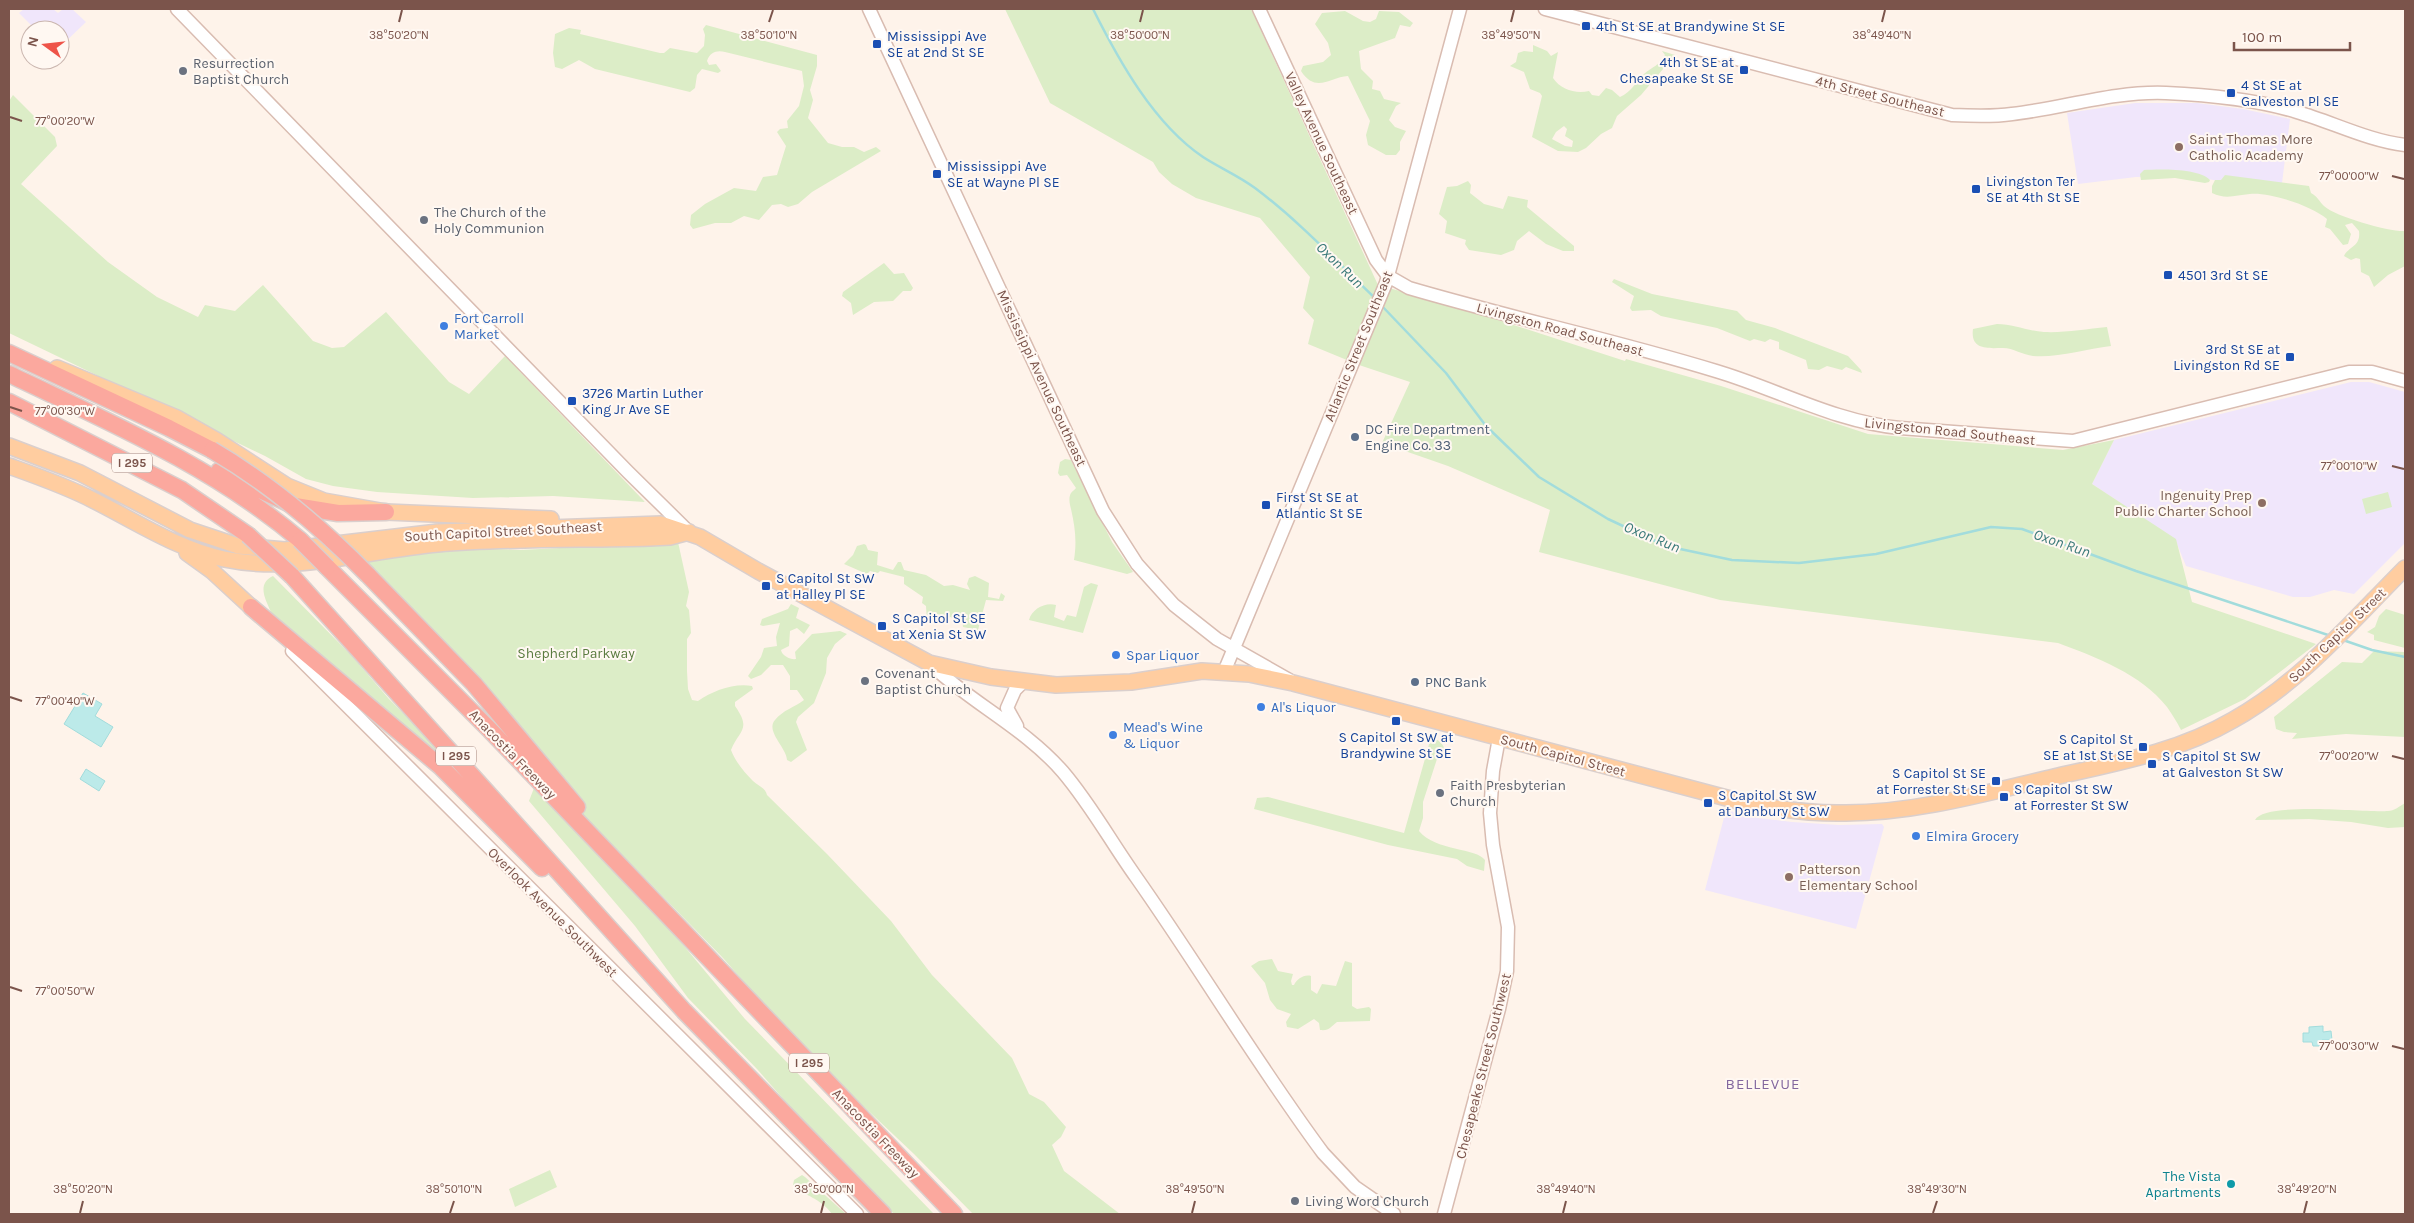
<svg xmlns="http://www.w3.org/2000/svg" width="2414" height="1223" font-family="Karla,sans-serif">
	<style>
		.education { fill: #f0e6fb }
		.green { fill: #dcedc7; fill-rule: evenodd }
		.water { fill: #bceae9; stroke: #a2dcdc }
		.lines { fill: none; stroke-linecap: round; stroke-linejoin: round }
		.stream { stroke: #a2dcdc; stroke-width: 2.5 }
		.secondary-casing { stroke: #d9bcb1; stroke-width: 15 }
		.primary-casing { stroke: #dacfcd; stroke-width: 18 }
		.highway-casing { stroke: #dacfcd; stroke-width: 19 }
		.secondary { stroke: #fff; stroke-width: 12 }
		.primary { stroke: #ffcda0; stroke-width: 15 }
		.highway { stroke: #fba89e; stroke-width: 16 }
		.highway-bridge-casing { stroke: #dacfcd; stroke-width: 19; stroke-linecap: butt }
		.highway-bridge { stroke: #fba89e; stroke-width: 16 }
		.ticks { fill: none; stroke: #7b544b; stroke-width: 2 }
		.transit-dot { fill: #1a4fb4; stroke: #fff8f2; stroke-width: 2 }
		.worship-dot { fill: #6b7280; stroke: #fff8f2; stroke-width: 2 }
		.education-dot { fill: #8d6e63; stroke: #fff8f2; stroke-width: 2 }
		.shop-dot { fill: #3f7fe0; stroke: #fff8f2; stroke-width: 2 }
		.service-dot { fill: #5c6f8a; stroke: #fff8f2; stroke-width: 2 }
		.culture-dot { fill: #0f9aa8; stroke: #fff8f2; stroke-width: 2 }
		.labels { text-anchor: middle; stroke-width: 4; stroke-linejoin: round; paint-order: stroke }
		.shield { fill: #fff8f2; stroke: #a3857d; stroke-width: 1 }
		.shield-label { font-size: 12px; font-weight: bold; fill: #7b544b }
		.transit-label { font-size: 14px; fill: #164399; stroke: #fff8f2; text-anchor: start }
		.worship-label { font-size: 14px; fill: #5b616d; stroke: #fff8f2; text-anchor: start }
		.street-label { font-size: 14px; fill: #7b544b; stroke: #fff8f2 }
		.education-label { font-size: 14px; fill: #785e54; stroke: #fff8f2; text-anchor: start }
		.shop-label { font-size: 14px; fill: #366cbe; stroke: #fff8f2; text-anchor: start }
		.service-label { font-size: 14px; fill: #4e5e75; stroke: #fff8f2; text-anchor: start }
		.park-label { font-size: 14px; fill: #5a7b3f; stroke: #fff8f2 }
		.culture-label { font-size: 14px; fill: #0d838f; stroke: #fff8f2; text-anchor: end }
		.water-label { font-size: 15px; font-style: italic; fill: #3a7979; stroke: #fff8f2 }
		.neighbourhood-label { font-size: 15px; letter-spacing: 1px; fill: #83679e; stroke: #fff8f2 }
		.ticks-label { font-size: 12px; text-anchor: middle; fill: #7b544b; stroke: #fff8f2; stroke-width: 4; stroke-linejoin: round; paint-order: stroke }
	</style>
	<rect width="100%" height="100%" fill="#fef3ea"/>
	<path class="education" d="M24,9H53L58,13L63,9H72L86,22L60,47V30H36L19,13Z
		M2135,103H2197L2243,109L2290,119L2281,191L2189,176L2136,177L2078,184L2067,113Z
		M2351,382H2369L2405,392V543L2354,594L2334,590L2310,597H2293L2186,566L2175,539L2092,484L2114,440Z
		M1726,810L1758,818L1792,822L1839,825L1882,824L1884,827L1856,929L1705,890Z"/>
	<path class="green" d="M1005,9H1251L1378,285L1458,307L1625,361L1626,359L1721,386L1868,434L2063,450L2114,440L2092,484L2176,539L2192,602L2316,644L2245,699L2181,730C2177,722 2172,714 2167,707C2141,674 2096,657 2058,643L1720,600L1539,552L1550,510L1448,466L1382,443L1410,382L1359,365L1308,344L1314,320L1303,308L1310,277L1260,218L1196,198L1172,184L1159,172L1153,162L1050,103Z
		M1345,11L1363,21L1370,22L1376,19L1379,11L1399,12L1413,23L1410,27L1400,25L1395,38L1359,51L1361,69L1373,81L1372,89L1380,91L1384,99L1401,103L1396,106L1389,120L1395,127L1406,131L1400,142V150L1396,155H1386L1368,145L1366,135L1370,121L1348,76C1330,77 1316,94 1301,71L1303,66L1323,62L1331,55L1328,43L1315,24L1322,13Z
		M706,25L817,55V66L810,90L813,100L808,118L828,143L842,147H854L864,152L876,147L881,151L812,192L798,204L788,207L781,204L772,205L759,220L744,216L731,223H715L693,229L690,225L691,215L705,204L734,188L756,191L763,177L777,175L786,146L777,132L780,129L788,128L787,121L799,106L804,86L802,71L725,52C717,50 710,52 707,61L709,65L716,64L721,71L718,73L702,69L697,75L695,88L690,92L595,69L579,60L562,69L555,67L553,53L555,34L569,28L581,30L580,34L660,53H664L670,48L697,53L704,46L705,35L703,29Z
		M1533,45L1547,51L1551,56L1558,52L1553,78C1561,90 1576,94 1589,91L1592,95L1599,96L1606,88L1612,90L1620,97C1631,92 1636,82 1644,74C1652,67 1660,65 1665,55L1662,51L1675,55L1641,95L1617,116L1612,128L1601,134L1586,148L1578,152L1558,151L1532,137L1542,96L1540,93L1530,89L1524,72L1510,66L1516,62L1518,53L1524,51L1533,52ZM1564,126L1567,129L1565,136L1573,141L1572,147L1565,146L1552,139L1556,132Z
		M13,95L55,137L57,146L21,184L108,262L157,297L198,317L205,305L235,311L263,285L313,341L332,348L344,347L386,312L449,382L469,394L505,356L645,502L553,496L473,498L377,492L333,486L306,479L265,456L9,333V101Z
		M2144,170C2160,169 2199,168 2210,180L2209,182L2205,183L2175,178L2141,180L2140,174Z
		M2225,175L2309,186L2311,193C2318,197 2319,201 2324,206C2336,217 2390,232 2405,231V266L2388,275L2374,287L2369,276L2361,272L2360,259L2356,258L2351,260L2344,256C2349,246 2361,247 2359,231L2352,223L2345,225L2351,234L2348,244L2343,245L2330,229L2325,227L2327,219C2312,206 2270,192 2250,194C2236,195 2226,200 2212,193V186L2215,180H2221Z
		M1468,181L1471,185L1470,193L1484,204L1503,209L1508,196L1528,200L1527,207L1574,246V251H1563L1546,244L1529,231L1517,241L1514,250L1501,255L1469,250L1465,244L1466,240L1445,233L1447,221L1439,214L1447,187L1457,186Z
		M884,263L894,274L904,273L913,288L911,291H903L893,301L874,302L853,315L851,303L842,296L843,292Z
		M1614,279L1652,294L1737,311L1746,320L1775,328L1848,356L1861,370L1862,373L1846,367L1842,370L1827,366L1819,370L1808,369L1806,360L1779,349V342L1770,339L1765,342L1754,339L1750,341L1717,328L1661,316L1651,310L1632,311L1630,308L1634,296L1612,282Z
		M1997,324C2013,324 2028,331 2044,332C2064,333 2086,329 2107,327L2111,346C2085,349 2058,358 2033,356C2023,355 2013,348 2003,348C1989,348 1970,351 1973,329Z
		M1065,459L1071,460L1112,542L1133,572L1127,574L1074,560C1077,541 1075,527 1071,509C1070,505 1068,498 1071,493C1072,491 1075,490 1076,488L1067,475L1060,476L1058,473L1060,462Z
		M2388,492L2392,507L2366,514L2362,499Z
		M678,542L689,592L686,606L689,610L691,633L687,639V671L688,689L692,700L698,701C713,691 733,683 752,686L753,689L735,702V706C752,730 739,730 731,750C735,761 744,772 753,781C758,786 765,787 767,795L827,854L891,921L932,975L1012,1058L1029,1094L1044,1102L1066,1127L1061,1137L1052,1145L1064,1171L1120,1214H973L914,1154L803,1049L723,958L551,782L536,760L354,562L399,557L444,547L520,550Z
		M864,544L866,545L868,550L878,552L877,565L893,570L898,562H901L904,570L926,575L944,586L953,585L970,590L967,584L969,578L975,576L989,583L988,597L999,599L1001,593L1005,596L1003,601L986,600L978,630L963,627L962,620L950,617L946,622L938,620L927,622L926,606L922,603L923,597L904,584V577L880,571L878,573L870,571L867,574L844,564L853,555L857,546Z
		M273,576L351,655L389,699L433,743L442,757L271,612C266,600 256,584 273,576Z
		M1091,583L1098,585L1083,633L1029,620C1032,609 1045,602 1056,605L1054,617L1064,621L1067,615L1076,617L1084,587Z
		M791,604L799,608L796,618L810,625L804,634L797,628L790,631L789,646L781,650C782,656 791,660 796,659L795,652L812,634L840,631L847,634L835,644L827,658L826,673L814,703L798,717L796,722L807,750L791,762L787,760C787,748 765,731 775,720C783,710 795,707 804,700L797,690H790V676L783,665H771L761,675L751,679L748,676L761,657L764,648L777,646L776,637L780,623L763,626L760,625L762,619L788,609Z
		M2386,609L2405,615V648L2374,640V635L2367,632L2375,627L2379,616Z
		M2374,651L2405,652V737L2346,734L2292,739L2297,733L2284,732L2276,729L2274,717L2342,662L2362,663Z
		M1435,739C1442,741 1446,749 1446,756L1437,759L1423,802V818L1419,831C1435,851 1477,848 1485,860L1484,871L1467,866L1457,859L1388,845L1254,809L1257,798L1268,797L1404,833L1430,741Z
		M534,788L674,934L745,1019L934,1214H894L825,1141L814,1134L757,1069L688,998L635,926L529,801Z
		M2405,803V827L2388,828L2351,822L2309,819L2255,820C2265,801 2365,813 2388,811C2394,811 2400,806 2405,803Z
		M1272,959L1278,971L1293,974L1291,981L1292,985H1294C1297,979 1304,974 1311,976V990L1317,994L1322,984L1336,986L1345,961L1352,963V1006L1357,1009L1369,1007L1371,1009L1370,1021L1337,1022C1330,1027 1330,1031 1320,1030L1319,1023L1314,1019L1298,1029L1287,1027L1286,1022L1291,1014L1277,1009L1270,1000L1265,983L1251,966L1259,961Z
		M550,1170L557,1187L515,1207L509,1189Z
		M802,1175L805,1177L846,1214H832C819,1197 806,1197 793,1185L794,1180Z"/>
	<path class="water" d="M83,693L102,704L95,716L113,727L101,747L64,724Z
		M86,769L105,781L99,791L80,779Z
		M2323,1026V1032L2331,1031L2332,1040H2322V1046H2313L2312,1042H2303V1033H2309V1027Z"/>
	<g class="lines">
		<path class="stream" d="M1093,9C1119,61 1154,124 1203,157C1220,168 1239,176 1255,188C1299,221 1337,262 1376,299
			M1381,305L1446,373L1486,426L1539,477L1608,519L1666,546L1732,560L1799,563L1876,554L1991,527L2022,529L2136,571L2331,636
			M2343,640L2372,650L2405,657"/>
		<defs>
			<path id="secondary" d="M177,9L628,472L689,532
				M869,9L1103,511L1137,564L1174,605L1217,639L1291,681
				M1259,9L1376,260L1388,276L1409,288C1511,318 1615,340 1716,371C1777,389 1835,422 1900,428L2073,441L2349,372H2372L2405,381
				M1545,9L1952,115C1972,116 1992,117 2012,114C2064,108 2113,91 2166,93C2210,95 2255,99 2297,112C2332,122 2369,141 2405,145
				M292,651L857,1214
				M929,663C971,703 1025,728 1063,772C1091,805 1111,842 1136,877C1200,968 1257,1064 1323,1153L1355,1187L1394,1214
				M1224,672L1386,283L1460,9
				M1017,726L1007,708L1015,690L1022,683
				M1444,1214L1499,1009L1507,971L1508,927L1493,845L1490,813L1493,771L1499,738"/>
			<path id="primary" d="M57,368L177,418L216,440L287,486L324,501L386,512L551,519
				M9,446L80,473L190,530L238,546L285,550L438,532L661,524L700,537L758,571L929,663L991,677L1056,685L1131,682L1202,671L1249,674L1293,683L1738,801C1774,809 1809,814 1846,813C1916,813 1986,793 2054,777C2116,763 2178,752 2233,720C2301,682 2351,622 2405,568
				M9,466C37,476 66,486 93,500C135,521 177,549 224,559C295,574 368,550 438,544C509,538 580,540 650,538L670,537L689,532
				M187,553L212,571L251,607"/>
			<path id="highway" d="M9,353L169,428L212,450
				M9,374C109,422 214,467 300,540
				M9,402L182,490L248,535
				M219,471L295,506L338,513L386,512
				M327,567L489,729L954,1214
				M368,575L474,684L577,807
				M292,576L684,1011L883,1214
				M251,607L441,767L542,868"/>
		</defs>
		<use href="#secondary" class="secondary-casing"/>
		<use href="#primary" class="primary-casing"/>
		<use href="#highway" class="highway-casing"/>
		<use href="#secondary" class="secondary"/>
		<use href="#primary" class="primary"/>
		<use href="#highway" class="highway"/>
		<defs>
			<path id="highway-bridge" d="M212,450C270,484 321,527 368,575
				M248,535L292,576
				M300,540L327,567"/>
		</defs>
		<use href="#highway-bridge" class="highway-bridge-casing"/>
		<use href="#highway-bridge" class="highway-bridge"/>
	</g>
	<path class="ticks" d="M399,22L402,10M769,22L773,10M1140,22L1143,10M1511,22L1514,10M1882,22L1885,10M10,117L22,121M2392,176L2404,179M10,407L22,411M2392,466L2404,469M10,697L22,701M2392,756L2404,759M10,987L22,991M2392,1046L2404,1049M80,1213L83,1201M450,1213L454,1201M821,1213L824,1201M1192,1213L1195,1201M1563,1213L1566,1201M1933,1213L1937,1201M2304,1213L2307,1201"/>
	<g class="transit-dot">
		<rect x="1581" y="21" width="10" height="10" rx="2.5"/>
		<rect x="872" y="39" width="10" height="10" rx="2.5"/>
		<rect x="1739" y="65" width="10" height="10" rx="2.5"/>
		<rect x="2226" y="88" width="10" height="10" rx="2.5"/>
		<rect x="932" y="169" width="10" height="10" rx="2.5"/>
		<rect x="1971" y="184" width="10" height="10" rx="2.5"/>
		<rect x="2163" y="270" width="10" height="10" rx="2.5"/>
		<rect x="2285" y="352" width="10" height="10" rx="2.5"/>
		<rect x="567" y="396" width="10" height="10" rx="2.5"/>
		<rect x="1261" y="500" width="10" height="10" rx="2.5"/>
		<rect x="761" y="581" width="10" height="10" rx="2.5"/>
		<rect x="877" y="621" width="10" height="10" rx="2.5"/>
		<rect x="1391" y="716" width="10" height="10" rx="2.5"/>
		<rect x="2138" y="742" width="10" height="10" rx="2.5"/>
		<rect x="2147" y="759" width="10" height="10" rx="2.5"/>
		<rect x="1991" y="776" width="10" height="10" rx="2.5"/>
		<rect x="1999" y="792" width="10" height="10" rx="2.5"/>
		<rect x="1703" y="798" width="10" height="10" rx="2.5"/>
	</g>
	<g class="worship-dot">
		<circle cx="183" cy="71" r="5"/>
		<circle cx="424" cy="220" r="5"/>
		<circle cx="865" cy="681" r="5"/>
		<circle cx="1440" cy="793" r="5"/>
		<circle cx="1295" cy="1201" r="5"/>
	</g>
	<g class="education-dot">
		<circle cx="2179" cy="147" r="5"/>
		<circle cx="2262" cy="503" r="5"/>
		<circle cx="1789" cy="877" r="5"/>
	</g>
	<g class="shop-dot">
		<circle cx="444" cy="326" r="5"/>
		<circle cx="1116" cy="655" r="5"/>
		<circle cx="1261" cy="707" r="5"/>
		<circle cx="1113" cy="735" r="5"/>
		<circle cx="1916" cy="836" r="5"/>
	</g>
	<g class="service-dot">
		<circle cx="1355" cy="437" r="5"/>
		<circle cx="1415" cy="682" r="5"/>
	</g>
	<circle class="culture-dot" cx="2231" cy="1184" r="5"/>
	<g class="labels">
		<g class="shield">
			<rect x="112" y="453.5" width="40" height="19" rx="4"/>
			<rect x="436" y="746.5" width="40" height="19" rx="4"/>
			<rect x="789" y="1053.5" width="40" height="19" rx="4"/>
		</g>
		<g class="shield-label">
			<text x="132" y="467">I 295</text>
			<text x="456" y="760">I 295</text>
			<text x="809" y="1067">I 295</text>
		</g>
		<g class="transit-label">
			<text x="1596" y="31">4th St SE at Brandywine St SE</text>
			<text x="887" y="41">Mississippi Ave<tspan x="887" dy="16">SE at 2nd St SE</tspan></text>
			<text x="1734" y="67" text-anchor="end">4th St SE at<tspan x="1734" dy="16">Chesapeake St SE</tspan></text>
			<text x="2241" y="90">4 St SE at<tspan x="2241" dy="16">Galveston Pl SE</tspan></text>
			<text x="947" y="171">Mississippi Ave<tspan x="947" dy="16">SE at Wayne Pl SE</tspan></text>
			<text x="1986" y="186">Livingston Ter<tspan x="1986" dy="16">SE at 4th St SE</tspan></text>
			<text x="2178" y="280">4501 3rd St SE</text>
			<text x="2280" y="354" text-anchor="end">3rd St SE at<tspan x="2280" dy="16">Livingston Rd SE</tspan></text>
			<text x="582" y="398">3726 Martin Luther<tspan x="582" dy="16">King Jr Ave SE</tspan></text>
			<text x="1276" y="502">First St SE at<tspan x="1276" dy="16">Atlantic St SE</tspan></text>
			<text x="776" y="583">S Capitol St SW<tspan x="776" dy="16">at Halley Pl SE</tspan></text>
			<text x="892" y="623">S Capitol St SE<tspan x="892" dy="16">at Xenia St SW</tspan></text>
			<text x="1396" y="742" text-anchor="middle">S Capitol St SW at<tspan x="1396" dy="16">Brandywine St SE</tspan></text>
			<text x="2133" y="744" text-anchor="end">S Capitol St<tspan x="2133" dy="16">SE at 1st St SE</tspan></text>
			<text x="2162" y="761">S Capitol St SW<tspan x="2162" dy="16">at Galveston St SW</tspan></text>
			<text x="1986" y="778" text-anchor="end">S Capitol St SE<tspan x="1986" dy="16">at Forrester St SE</tspan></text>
			<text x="2014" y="794">S Capitol St SW<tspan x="2014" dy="16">at Forrester St SW</tspan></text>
			<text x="1718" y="800">S Capitol St SW<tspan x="1718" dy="16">at Danbury St SW</tspan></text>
		</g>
		<g class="worship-label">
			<text x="193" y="68">Resurrection<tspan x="193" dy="16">Baptist Church</tspan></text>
			<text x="434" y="217">The Church of the<tspan x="434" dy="16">Holy Communion</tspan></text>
			<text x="875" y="678">Covenant<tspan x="875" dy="16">Baptist Church</tspan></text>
			<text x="1450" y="790">Faith Presbyterian<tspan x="1450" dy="16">Church</tspan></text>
			<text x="1305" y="1206">Living Word Church</text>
		</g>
		<g class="street-label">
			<text transform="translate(1880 96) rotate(14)" y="5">4th Street Southeast</text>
			<text transform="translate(1322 143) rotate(65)" y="5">Valley Avenue Southeast</text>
			<text transform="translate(1560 329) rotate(15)" y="5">Livingston Road Southeast</text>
			<text transform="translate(1358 346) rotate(-68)" y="5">Atlantic Street Southeast</text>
			<text transform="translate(1042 378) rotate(65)" y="5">Mississippi Avenue Southeast</text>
			<text transform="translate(1950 431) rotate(6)" y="5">Livingston Road Southeast</text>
			<text transform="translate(503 531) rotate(-3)" y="5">South Capitol Street Southeast</text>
			<text transform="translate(2337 635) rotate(-44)" y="5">South Capitol Street</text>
			<text transform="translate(513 754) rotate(46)" y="5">Anacostia Freeway</text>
			<text transform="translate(1563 755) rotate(15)" y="5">South Capitol Street</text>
			<text transform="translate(553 912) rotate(45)" y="5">Overlook Avenue Southwest</text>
			<text transform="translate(1483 1066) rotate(-76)" y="5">Chesapeake Street Southwest</text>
			<text transform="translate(876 1133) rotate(46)" y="5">Anacostia Freeway</text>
		</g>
		<g class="education-label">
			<text x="2189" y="144">Saint Thomas More<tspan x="2189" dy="16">Catholic Academy</tspan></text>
			<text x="2252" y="500" text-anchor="end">Ingenuity Prep<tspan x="2252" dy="16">Public Charter School</tspan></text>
			<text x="1799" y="874">Patterson<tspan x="1799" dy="16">Elementary School</tspan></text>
		</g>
		<g class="shop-label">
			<text x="454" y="323">Fort Carroll<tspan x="454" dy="16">Market</tspan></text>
			<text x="1126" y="660">Spar Liquor</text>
			<text x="1271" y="712">Al's Liquor</text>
			<text x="1123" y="732">Mead's Wine<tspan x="1123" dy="16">&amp; Liquor</tspan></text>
			<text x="1926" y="841">Elmira Grocery</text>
		</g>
		<g class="service-label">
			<text x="1365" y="434">DC Fire Department<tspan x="1365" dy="16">Engine Co. 33</tspan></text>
			<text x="1425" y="687">PNC Bank</text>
		</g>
		<g class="park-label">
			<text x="576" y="658">Shepherd Parkway</text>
		</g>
		<g class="culture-label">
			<text x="2221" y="1181">The Vista<tspan x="2221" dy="16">Apartments</tspan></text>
		</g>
		<g class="water-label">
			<text transform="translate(1340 265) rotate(44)" y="5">Oxon Run</text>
			<text transform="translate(1652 537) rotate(22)" y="5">Oxon Run</text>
			<text transform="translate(2062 543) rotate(19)" y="5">Oxon Run</text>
		</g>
		<g class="neighbourhood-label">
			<text x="1763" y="1089">BELLEVUE</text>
		</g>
	</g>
	<g class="ticks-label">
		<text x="399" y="39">38°50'20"N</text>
		<text x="769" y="39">38°50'10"N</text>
		<text x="1140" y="39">38°50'00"N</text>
		<text x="1511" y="39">38°49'50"N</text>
		<text x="1882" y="39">38°49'40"N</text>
		<text x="65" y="125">77°00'20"W</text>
		<text x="2349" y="180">77°00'00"W</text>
		<text x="65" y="415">77°00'30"W</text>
		<text x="2349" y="470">77°00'10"W</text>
		<text x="65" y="705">77°00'40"W</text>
		<text x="2349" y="760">77°00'20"W</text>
		<text x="65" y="995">77°00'50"W</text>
		<text x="2349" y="1050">77°00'30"W</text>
		<text x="83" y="1193">38°50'20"N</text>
		<text x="454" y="1193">38°50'10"N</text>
		<text x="824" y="1193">38°50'00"N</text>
		<text x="1195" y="1193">38°49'50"N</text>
		<text x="1566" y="1193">38°49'40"N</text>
		<text x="1937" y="1193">38°49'30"N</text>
		<text x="2307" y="1193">38°49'20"N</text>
	</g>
	<rect width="2414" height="1223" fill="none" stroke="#7b544b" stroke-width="20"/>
	<g transform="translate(45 45) rotate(285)"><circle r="24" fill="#fff8f2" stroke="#cab6af"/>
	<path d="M0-4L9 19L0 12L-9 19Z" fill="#ee5449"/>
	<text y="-8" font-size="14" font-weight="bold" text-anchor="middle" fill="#7b544b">N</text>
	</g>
	<path d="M2234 42v8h116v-8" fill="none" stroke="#7b544b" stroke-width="2.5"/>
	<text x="2242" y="42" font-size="15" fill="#7b544b" stroke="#fff8f2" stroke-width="4" paint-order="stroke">100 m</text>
</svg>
